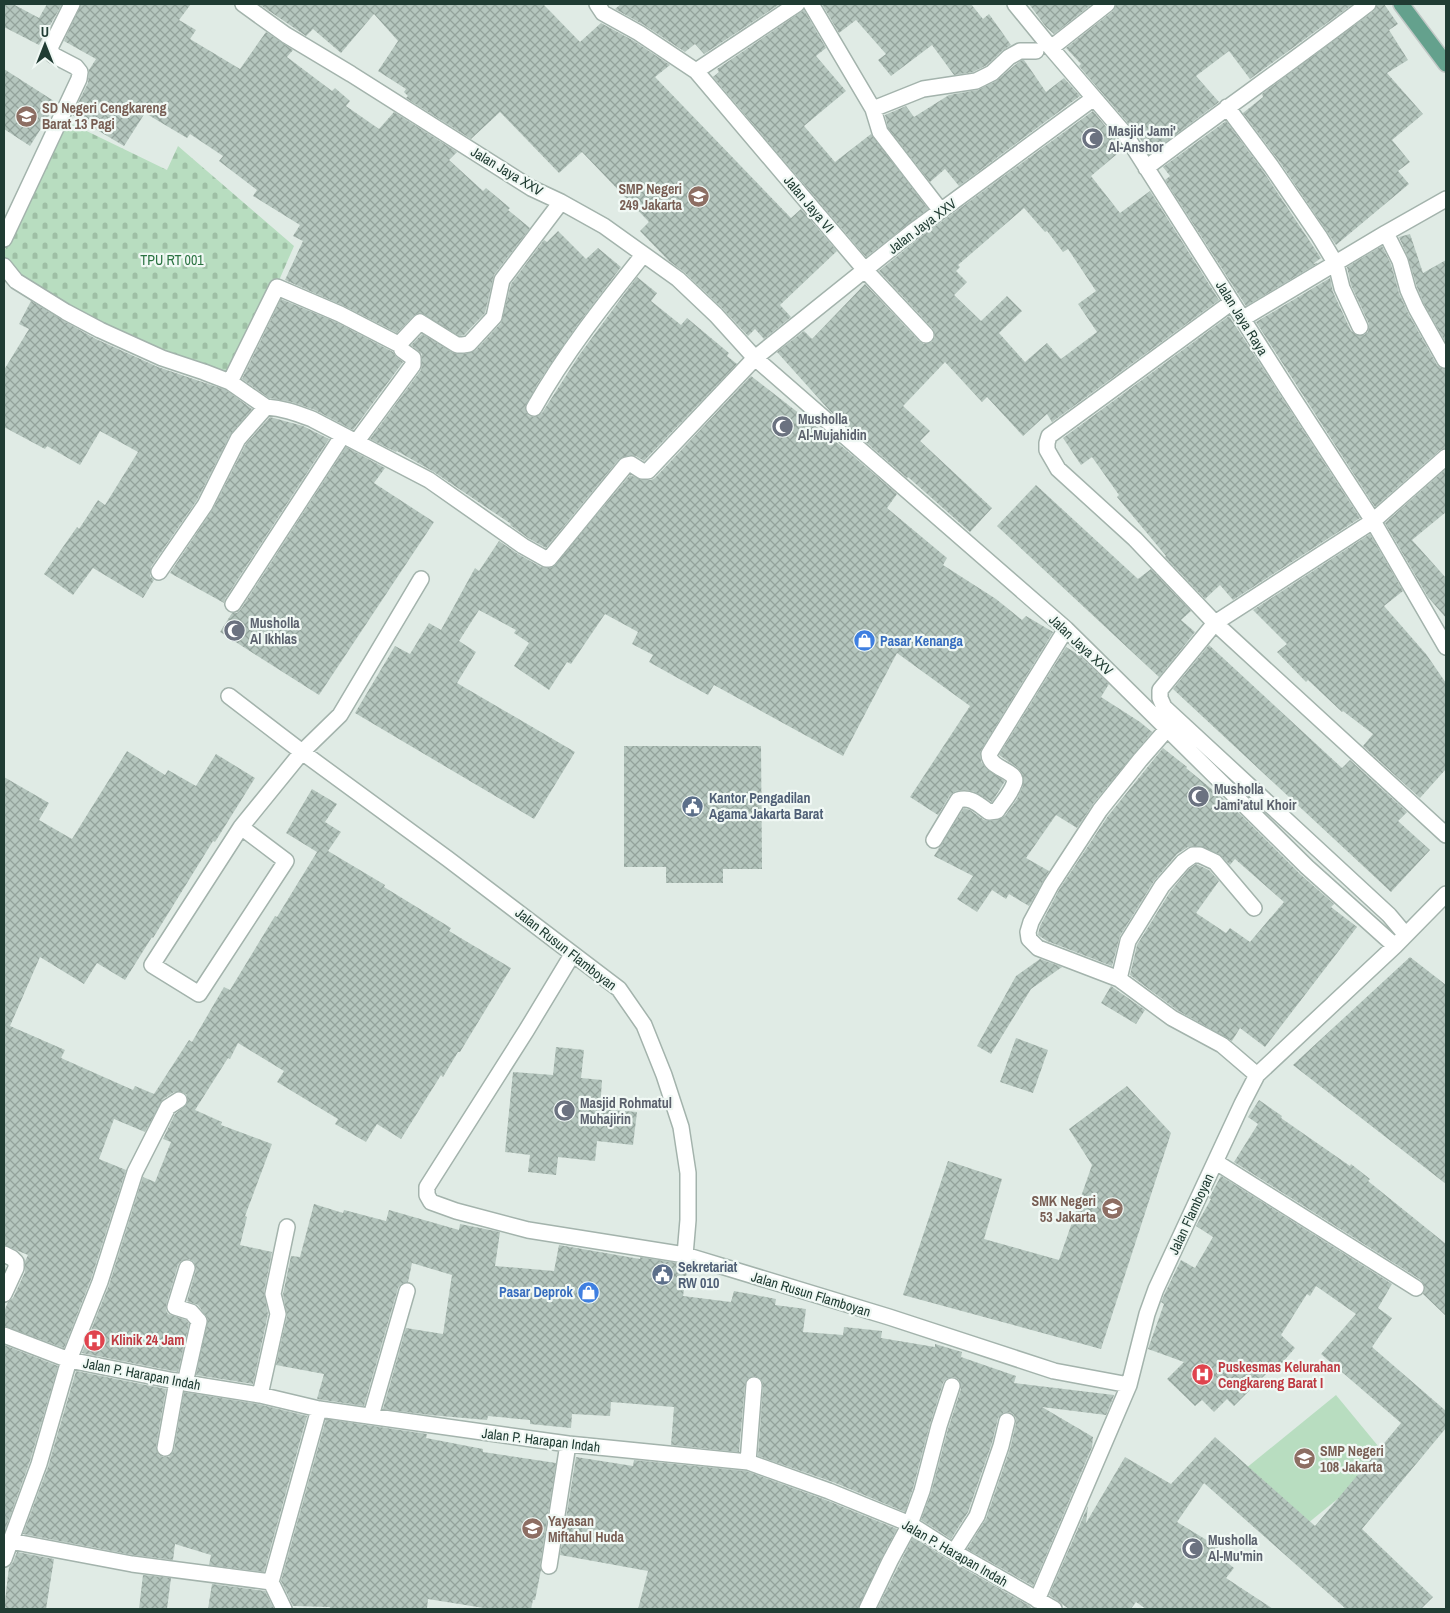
<svg xmlns="http://www.w3.org/2000/svg" width="1450" height="1613" font-family="'Archivo Narrow',sans-serif">
	<style>
		.cemetery { fill: url(#cemetery-stones) }
		.pitch { fill: #b8ddc0 }
		.building { fill: url(#building-cross-hatch); fill-rule: evenodd }
		.lines { fill: none; stroke-linecap: round; stroke-linejoin: round }
		.minor-casing { stroke: #a3b3ac; stroke-width: 18 }
		.major-casing { stroke: #c1c8c6; stroke-width: 18 }
		.minor { stroke: #fff; stroke-width: 15 }
		.major { stroke: #64a18d; stroke-width: 15 }
		.labels { text-anchor: middle; stroke-width: 4.5; stroke-linejoin: round; paint-order: stroke }
		.education-label { font-size: 14px; font-weight: bold; fill: #785e54; stroke: #f0f8f4; text-anchor: start }
		.worship-label { font-size: 14px; font-weight: bold; fill: #5b616d; stroke: #f0f8f4; text-anchor: start }
		.street-label { font-size: 14px; fill: #203c33; stroke: #f0f8f4 }
		.park-label { font-size: 14px; fill: #2a7341; stroke: #f0f8f4 }
		.shop-label { font-size: 14px; font-weight: bold; fill: #366cbe; stroke: #f0f8f4; text-anchor: start }
		.service-label { font-size: 14px; font-weight: bold; fill: #4e5e75; stroke: #f0f8f4; text-anchor: start }
		.health-label { font-size: 14px; font-weight: bold; fill: #be3a42; stroke: #f0f8f4; text-anchor: start }
	</style>
	<defs>
		<pattern id="cemetery-stones" width="16" height="16" patternUnits="userSpaceOnUse" patternTransform="scale(1.25)"><rect width="16" height="16" fill="#b8ddc0"/><path d="M2 7V4a2 2 0 0 1 4 0v3zM10 15v-3a2 2 0 0 1 4 0v3z" fill="#9ebfa5"/></pattern>
		<pattern id="building-cross-hatch" width="8" height="8" patternUnits="userSpaceOnUse" patternTransform="scale(1.25)"><rect width="8" height="8" fill="#b5c6be"/><path d="M0 0l8 8M0 8l8-8" fill="none" stroke="#93a29b"/></pattern>
	</defs>
	<rect width="100%" height="100%" fill="#e0ebe5"/>
	<path class="cemetery" d="M68,122L167,170L178,146L294,246L233,386L4,278V252Z"/>
	<path class="pitch" d="M1336,1395L1388,1458L1297,1532L1245,1469Z"/>
	<path class="building" d="M4,4H13L39,18L47,4H62L39,45L4,27Z
		M81,4H191L179,20L196,30L190,39L240,69L266,32L293,50L287,57L332,91L335,88L350,101L346,106L379,129L394,112L457,152L449,160L483,191L486,188L510,208L508,210L530,228L494,275L485,313L464,335L460,336L420,313L413,316L397,333L344,306L285,280L303,241L293,236L300,225L253,196L257,190L219,161L223,156L190,134L187,138L145,113L124,146L72,115L88,83L89,70L96,59L64,41Z
		M259,4H543L580,42L601,23L634,41L670,65L655,77L791,218L801,209L837,251L780,305L791,317L764,339L755,329L748,336L722,308L684,272L669,261L640,231L649,222L582,152L559,173L500,112L471,139L406,98L408,96L404,92L406,89L378,71L398,41L374,14L341,53L313,29L306,36Z
		M621,4H780L704,54L695,44L685,52L644,25L615,9Z
		M822,4H971L983,19L989,14L1011,45L1003,50L987,65L973,72L954,75L932,45L891,76L878,60L886,54L856,20L839,33Z
		M1029,4H1092L1054,34L1046,27Z
		M1116,4H1353L1250,79L1229,51L1196,76L1219,102L1151,153L1132,128L1079,66L1081,64L1066,48L1113,11Z
		M1377,4H1384L1398,24L1389,30L1408,60L1387,73L1423,114L1392,140L1410,162L1398,171L1409,184L1336,245L1279,161L1243,113L1263,97L1262,94L1374,11Z
		M804,10L826,48L816,56L846,91L804,126L835,162L871,134L928,209L866,257L713,77L719,72L717,69Z
		M1022,60H1024L1046,92L1064,78L1080,96L959,186L945,169L930,182L888,128L885,115L906,106L914,117L949,95L978,90L996,81L1015,65Z
		M4,69L57,103L30,146L4,129Z
		M1093,111L1117,140L1123,149L1091,176L1120,213L1150,191L1219,300L1052,422L1047,414L1023,436L987,397L982,402L945,362L903,406L930,431L920,441L992,508L970,532L908,477L907,478L830,411L777,352L804,331L812,339L865,284L919,341L924,344L932,342L935,337L933,329L879,271L918,239ZM1024,208L1045,232L1047,231L1063,252L1068,249L1096,291L1078,304L1097,332L1061,359L1047,343L1025,362L999,333L1022,311L1007,296L981,321L954,295L967,282L956,271L960,267L958,265Z
		M1226,121L1263,171L1321,258L1313,264L1318,263L1246,306L1165,180L1170,176L1163,167Z
		M558,231L586,259L598,248L621,267L578,324L538,383L525,407L526,412L529,416L534,417L542,413L580,354L637,277L657,293L651,301L681,325L687,318L729,353L727,356L737,364L644,461L636,456L630,455L619,459L546,548L528,538L510,525L511,524L434,472L397,451L396,452L370,439L421,370L422,365V354L411,345L422,334L453,353L465,354L476,350L501,323L511,284L544,240L547,242Z
		M1410,234L1423,273L1446,260V343L1424,304L1417,287L1408,257L1399,237Z
		M1382,246L1391,264L1399,293L1408,313L1437,365L1441,368L1446,369V448L1440,450L1375,507L1256,322L1330,278L1333,292L1351,331L1359,336L1364,335L1368,332L1369,324L1351,285L1347,267Z
		M281,299L336,322L393,352L396,357L403,362L353,430L315,410L292,402L269,398L242,379Z
		M31,301L62,320L96,339L158,367L226,390L252,409L230,435L197,500L151,567L150,576L154,580L143,598L93,568L73,595L44,574L77,527L79,529L98,500L105,505L138,452L100,431L80,465L47,446L45,449L4,427V370L29,329L19,324Z
		M1229,316L1360,518L1233,600L1220,585L1205,599L1165,557L1166,556L1117,497L1119,495L1092,457L1081,465L1063,438Z
		M751,376L845,449L897,494L887,508L947,558L943,565L996,599L1022,620L1026,616L1053,632L980,752L981,762L987,769L1005,781L992,802L973,791L963,790L956,791L950,795L938,815L910,797L970,706L897,653L843,756L714,685L708,695L649,662L653,655L632,644L638,632L605,614L571,664L567,662L549,690L514,666L529,643L514,633L516,630L479,610L459,641L476,652L457,683L575,752L534,819L355,713L395,646L410,654L429,623L441,630L475,568L479,571L499,541L518,554L541,567L546,568L553,567L630,475L642,480H651L655,478Z
		M270,417L303,426L329,439L225,599L224,603L170,573L213,509L246,444Z
		M346,447L385,468L374,483L434,522L319,695L220,632L232,613H237L241,609Z
		M1446,469V512L1412,540L1446,578V618L1428,597L1385,523Z
		M1036,485L1138,579L1151,569L1191,611L1181,620L1195,632L1159,677L997,526Z
		M1370,534L1403,591L1384,606L1426,654L1446,683V769L1420,798L1363,746L1373,734L1343,711L1342,712L1308,680L1306,682L1277,652L1287,644L1253,610Z
		M1209,645L1342,768L1350,760L1407,812L1398,821L1430,850L1391,892L1173,689Z
		M1066,647L1079,655L1109,684L1101,697L1140,722L1152,732L1093,804L1077,828L1056,815L1026,858L1049,871L1029,906L1009,894L1006,899L992,890L977,912L957,899L973,876L934,856L964,808L970,810L984,820L990,821L998,820L1005,816L1017,799L1023,786V775L1018,768L999,755Z
		M624,746H761L762,869H723V883H666V867H624Z
		M1163,748L1187,767L1186,768L1231,805L1300,874L1334,904L1331,907L1357,927L1265,1047L1240,1028L1232,1041L1177,1010L1130,975L1137,945L1170,892L1189,869L1196,864L1209,870L1219,881L1196,913L1226,933L1230,928L1250,942L1284,902L1235,859L1230,865L1219,854L1200,846L1188,847L1177,854L1154,881L1120,936L1112,966L1047,941L1038,935L1040,926L1059,890L1108,816Z
		M127,751L165,775L168,770L196,786L216,754L255,778L215,842L213,841L153,938L152,937L125,980L97,963L84,984L40,957L10,1026L65,1050L61,1058L133,1090L135,1086L154,1094L189,1040L192,1042L224,987L230,990L275,916L277,917L317,852L286,833L312,789L337,804L325,822L341,832L328,851L385,885L384,887L451,928L449,931L511,968L460,1052H458L443,1077L441,1075L401,1139L377,1124L366,1142L335,1124L338,1119L277,1082L284,1071L238,1043L230,1059L228,1058L195,1110L222,1122L221,1125L272,1144L245,1216L247,1217L240,1245L272,1252L264,1292L268,1314L253,1384L196,1375L208,1319L198,1305L187,1301L196,1270L194,1262L189,1259L181,1261L178,1265L166,1305V1310L168,1314L186,1320L189,1324L178,1372L82,1353L109,1285L143,1177L155,1182L171,1142L163,1139L175,1114L187,1104V1095L183,1092H174L163,1099L145,1132L114,1119L99,1159L126,1170L91,1279L64,1348L4,1326V1312L8,1302L13,1298L25,1272V1261L28,1255L4,1245V777L49,803L39,820L72,839Z
		M1410,957L1446,985V1184L1293,1065Z
		M1040,959L1062,967L1031,989L991,1054L977,1046L1016,976Z
		M1111,986L1145,1010L1136,1024L1101,1003Z
		M1016,1038L1048,1050L1033,1093L1000,1082Z
		M556,1047L584,1050L581,1078L602,1080L600,1109L637,1112L633,1145L597,1141L595,1161L558,1157L556,1175L528,1172L530,1155L505,1152L513,1072L553,1075Z
		M1127,1086L1171,1133L1101,1349L903,1295L948,1161L1002,1179L984,1239L1059,1260L1092,1165L1069,1129Z
		M1259,1100L1282,1116L1281,1118L1350,1166L1351,1164L1370,1179L1368,1181L1446,1244V1316L1423,1294L1425,1288L1421,1280L1234,1162L1258,1124L1248,1117Z
		M1221,1176L1392,1284L1378,1308L1392,1318L1372,1347L1446,1411V1428L1362,1529L1433,1597L1421,1609H1346L1204,1483L1177,1522L1218,1547L1214,1552L1234,1568L1226,1578L1273,1609H1146L1136,1602L1131,1609H1069L1049,1595L1088,1506L1086,1523L1125,1457L1171,1484L1215,1437L1315,1526L1401,1423L1321,1354L1356,1314L1316,1286L1310,1296L1307,1294L1281,1335L1295,1348L1276,1370L1273,1367L1234,1406L1227,1399L1214,1412L1202,1400L1195,1406L1167,1379L1184,1362L1148,1349L1149,1346L1164,1304L1161,1302L1165,1293L1181,1260L1195,1268L1213,1237L1196,1226L1211,1199L1209,1198Z
		M314,1204L343,1213L344,1210L386,1221L389,1210L459,1230L460,1224L500,1232L495,1266L554,1271L559,1245L640,1259V1257L683,1264L688,1266L683,1296L731,1302L734,1291L776,1299L775,1305L806,1309L803,1332L843,1335L844,1327L882,1331L881,1338L935,1347V1344L962,1352L961,1357L1016,1376L1014,1383L1114,1395L1113,1398L1106,1415L1042,1407L1093,1437L1092,1447L1033,1586L967,1549L986,1519L1010,1449L1016,1423V1418L1013,1414L1009,1412H1004L998,1418L992,1443L968,1512L951,1539L921,1520L931,1493L948,1429L961,1389L959,1380L954,1377L946,1379L943,1383L930,1424L913,1488L905,1512L833,1482L758,1456L763,1386L762,1381L755,1376L750,1377L745,1384L739,1452L671,1445L674,1407L611,1402L610,1416L572,1414L571,1428L530,1424V1420L488,1416L487,1420L430,1415L383,1409L406,1328L443,1334L452,1275L412,1263L408,1282L401,1284L398,1288L364,1406L317,1399L324,1374L276,1365L287,1316L283,1294L291,1256L300,1257Z
		M4,1345L58,1366L30,1461L4,1533Z
		M76,1371L166,1389L156,1447L159,1455L163,1457H169L174,1450L184,1392L258,1404L307,1416L264,1572L209,1565L211,1555L175,1544L173,1560L133,1555L23,1534L48,1467Z
		M326,1419L427,1434L426,1438L483,1449V1452L556,1463L540,1565L541,1570L535,1600H533L531,1609H490L428,1599L427,1609H330V1607L293,1606L281,1581Z
		M576,1457L633,1466L634,1460L746,1471L826,1500L897,1529L882,1557L858,1609H638L648,1571L560,1555Z
		M913,1537L949,1560L1030,1606L1032,1609H877Z
		M17,1552L54,1559L46,1609H4L9,1567L13,1562Z
		M143,1575L171,1578L167,1609H139Z
		M212,1584L265,1591L274,1609H208Z"/>
	<g class="lines">
		<defs>
			<path id="minor" d="M243,4L286,35L351,74L531,188L561,202L604,226L678,279L716,315L755,358L1066,629L1307,867L1395,946
				M597,4L603,13L639,33L696,71L797,4
				M811,4L873,109
				M1015,4L1051,48L1125,134L1284,384L1373,521L1446,647
				M1051,48L1107,4
				M696,71L865,270L926,335
				M1227,107L1271,166L1319,236L1336,264L1342,288L1360,327
				M1146,168C1220,112 1295,60 1368,4
				M941,211L880,132L873,109L923,89L976,81L992,73L1009,57L1020,51H1036
				M1386,233L1400,261L1408,290L1416,308L1445,360
				M4,239L79,79L80,72L76,67L53,55L50,48L72,4
				M4,266L16,281L66,312L100,330L162,358L204,372L230,382L266,407
				M1232,302L1049,436L1047,443V450L1058,469L1135,539L1215,623L1160,690V698L1164,707L1389,915L1405,934
				M1242,319L1386,233L1446,199
				M230,382L277,287L340,314L400,345
				M534,408C565,353 604,304 643,255
				M357,441L413,365V358L402,350L400,345L403,340L420,322L457,345H463L469,344L494,317L502,280L561,202
				M159,572L205,505L238,439L266,407C283,408 296,413 312,419L429,480L523,546L546,559H549L626,465L631,464L642,471H648L755,358L912,232L1094,98
				M233,604L343,435
				M229,696L302,752L448,859L619,989L644,1025L664,1075L681,1127L688,1173V1220L685,1255
				M1168,728L1140,760L1100,810L1051,885L1031,922L1028,932L1029,939L1038,948L1119,979L1172,1018L1222,1045L1257,1075
				M241,827L286,861L199,994L152,965L241,827L302,752L340,715L421,579
				M1446,835L1215,623L1373,521L1446,457
				M934,840L958,800C971,796 979,805 989,812L997,811C1002,803 1011,793 1014,784C1020,770 989,770 989,754L1066,629
				M572,955L526,1031L427,1187V1195L431,1202L456,1211L528,1230L685,1255L889,1317L1054,1371L1129,1385
				M1119,979L1128,941L1162,886L1183,862L1193,855H1200L1215,862L1254,908
				M1216,1162L1416,1288
				M4,1254L12,1258L16,1262V1268L4,1294
				M4,1335L69,1360L185,1383L260,1395L319,1409L568,1444L748,1462L829,1491L910,1524L954,1552L1054,1609
				M185,1383L199,1321L191,1312L175,1307L187,1268
				M260,1395L278,1314L273,1294L287,1227
				M371,1416L407,1291
				M165,1448L177,1381
				M748,1462L754,1385
				M10,1541L132,1564L271,1582
				M954,1552L977,1516L1001,1446L1007,1421
				M4,1559L39,1464L69,1360L100,1282L135,1172L168,1107L179,1100
				M549,1566L568,1444
				M271,1582L319,1409
				M271,1582L284,1609
				M1037,1600L1129,1385L1147,1314L1156,1289L1242,1104L1257,1075L1395,946L1446,894
				M867,1609L890,1561L910,1524L922,1491L939,1426L952,1386"/>
			<path id="major" d="M1401,4L1446,64"/>
		</defs>
		<use href="#minor" class="minor-casing"/>
		<use href="#major" class="major-casing"/>
		<use href="#minor" class="minor"/>
		<use href="#major" class="major"/>
	</g>
	<defs>
		<symbol id="school-disc" viewBox="-11 -11 22 22"><circle r="9.5" fill="#8d6e63" stroke="#f0f8f4"/><path d="M0-5L7-2L0 1L-7-2ZM-4 1L0 2.5L4 1V4Q0 6-4 4Z" fill="#fff"/></symbol>
		<symbol id="mosque-disc" viewBox="-11 -11 22 22"><circle r="9.5" fill="#6b7280" stroke="#f0f8f4"/><path d="M3.5-4.9A6 6 0 1 0 3.5 4.9A5 5 0 1 1 3.5-4.9Z" fill="#fff"/></symbol>
		<symbol id="shop-disc" viewBox="-11 -11 22 22"><circle r="9.5" fill="#3f7fe0" stroke="#f0f8f4"/><path d="M-5-2.5h2.3a2.7 3.5 0 0 1 5.4 0H5L5.5 6h-11ZM-1.5-2.5h3a1.5 2.3 0 0 0-3 0Z" fill="#fff"/></symbol>
		<symbol id="civic-disc" viewBox="-11 -11 22 22"><circle r="9.5" fill="#5c6f8a" stroke="#f0f8f4"/><path d="M-.6-6.5H3V-4.5H.6V-3L4-1V1h2V6H-6V1h2V-1L-.6-3ZM-1.2 2.5V6h2.4V2.5Z" fill="#fff"/></symbol>
		<symbol id="hospital-disc" viewBox="-11 -11 22 22"><circle r="9.5" fill="#e0444e" stroke="#f0f8f4"/><path d="M-5-5h3v3.5h4V-5h3V5h-3V1.5h-4V5h-3Z" fill="#fff"/></symbol>
	</defs>
	<g fill-rule="evenodd">
		<use href="#school-disc" x="14" y="104" width="25" height="25"/>
		<use href="#mosque-disc" x="1080" y="126" width="25" height="25"/>
		<use href="#school-disc" x="686" y="184" width="25" height="25"/>
		<use href="#mosque-disc" x="770" y="414" width="25" height="25"/>
		<use href="#mosque-disc" x="222" y="618" width="25" height="25"/>
		<use href="#shop-disc" x="852" y="628" width="25" height="25"/>
		<use href="#mosque-disc" x="1186" y="784" width="25" height="25"/>
		<use href="#civic-disc" x="680" y="794" width="25" height="25"/>
		<use href="#mosque-disc" x="552" y="1098" width="25" height="25"/>
		<use href="#school-disc" x="1100" y="1196" width="25" height="25"/>
		<use href="#civic-disc" x="650" y="1262" width="25" height="25"/>
		<use href="#shop-disc" x="576" y="1280" width="25" height="25"/>
		<use href="#hospital-disc" x="82" y="1328" width="25" height="25"/>
		<use href="#hospital-disc" x="1190" y="1362" width="25" height="25"/>
		<use href="#school-disc" x="1292" y="1446" width="25" height="25"/>
		<use href="#school-disc" x="520" y="1516" width="25" height="25"/>
		<use href="#mosque-disc" x="1180" y="1536" width="25" height="25"/>
	</g>
	<g class="labels">
		<g class="education-label">
			<text x="42" y="113">SD Negeri Cengkareng<tspan x="42" dy="16">Barat 13 Pagi</tspan></text>
			<text x="682" y="194" text-anchor="end">SMP Negeri<tspan x="682" dy="16">249 Jakarta</tspan></text>
			<text x="1096" y="1206" text-anchor="end">SMK Negeri<tspan x="1096" dy="16">53 Jakarta</tspan></text>
			<text x="1320" y="1456">SMP Negeri<tspan x="1320" dy="16">108 Jakarta</tspan></text>
			<text x="548" y="1526">Yayasan<tspan x="548" dy="16">Miftahul Huda</tspan></text>
		</g>
		<g class="worship-label">
			<text x="1108" y="136">Masjid Jami'<tspan x="1108" dy="16">Al-Anshor</tspan></text>
			<text x="798" y="424">Musholla<tspan x="798" dy="16">Al-Mujahidin</tspan></text>
			<text x="250" y="628">Musholla<tspan x="250" dy="16">Al Ikhlas</tspan></text>
			<text x="1214" y="794">Musholla<tspan x="1214" dy="16">Jami'atul Khoir</tspan></text>
			<text x="580" y="1108">Masjid Rohmatul<tspan x="580" dy="16">Muhajirin</tspan></text>
			<text x="1208" y="1545">Musholla<tspan x="1208" dy="16">Al-Mu'min</tspan></text>
		</g>
		<g class="street-label">
			<text transform="translate(507 171) rotate(31)" y="5">Jalan Jaya XXV</text>
			<text transform="translate(809 204) rotate(50)" y="5">Jalan Jaya VI</text>
			<text transform="translate(922 226) rotate(-37)" y="5">Jalan Jaya XXV</text>
			<text transform="translate(1242 318) rotate(58)" y="5">Jalan Jaya Raya</text>
			<text transform="translate(1081 645) rotate(43)" y="5">Jalan Jaya XXV</text>
			<text transform="translate(566 949) rotate(38)" y="5">Jalan Rusun Flamboyan</text>
			<text transform="translate(1191 1214) rotate(-65)" y="5">Jalan Flamboyan</text>
			<text transform="translate(811 1294) rotate(17)" y="5">Jalan Rusun Flamboyan</text>
			<text transform="translate(142 1374) rotate(11)" y="5">Jalan P. Harapan Indah</text>
			<text transform="translate(541 1440) rotate(7)" y="5">Jalan P. Harapan Indah</text>
			<text transform="translate(955 1553) rotate(30)" y="5">Jalan P. Harapan Indah</text>
		</g>
		<g class="park-label">
			<text x="172" y="265">TPU RT 001</text>
		</g>
		<g class="shop-label">
			<text x="880" y="646">Pasar Kenanga</text>
			<text x="573" y="1297" text-anchor="end">Pasar Deprok</text>
		</g>
		<g class="service-label">
			<text x="709" y="803">Kantor Pengadilan<tspan x="709" dy="16">Agama Jakarta Barat</tspan></text>
			<text x="678" y="1272">Sekretariat<tspan x="678" dy="16">RW 010</tspan></text>
		</g>
		<g class="health-label">
			<text x="111" y="1345">Klinik 24 Jam</text>
			<text x="1218" y="1372">Puskesmas Kelurahan<tspan x="1218" dy="16">Cengkareng Barat I</tspan></text>
		</g>
	</g>
	<rect width="1450" height="1613" fill="none" stroke="#203c33" stroke-width="10"/>
	<g transform="translate(45 45)" stroke="#f0f8f4" stroke-width="4" paint-order="stroke">
	<path d="M0-4L9 19L0 12L-9 19Z" fill="#203c33"/>
	<text y="-8" font-size="14" font-weight="bold" text-anchor="middle" fill="#203c33">U</text>
	</g>
</svg>
